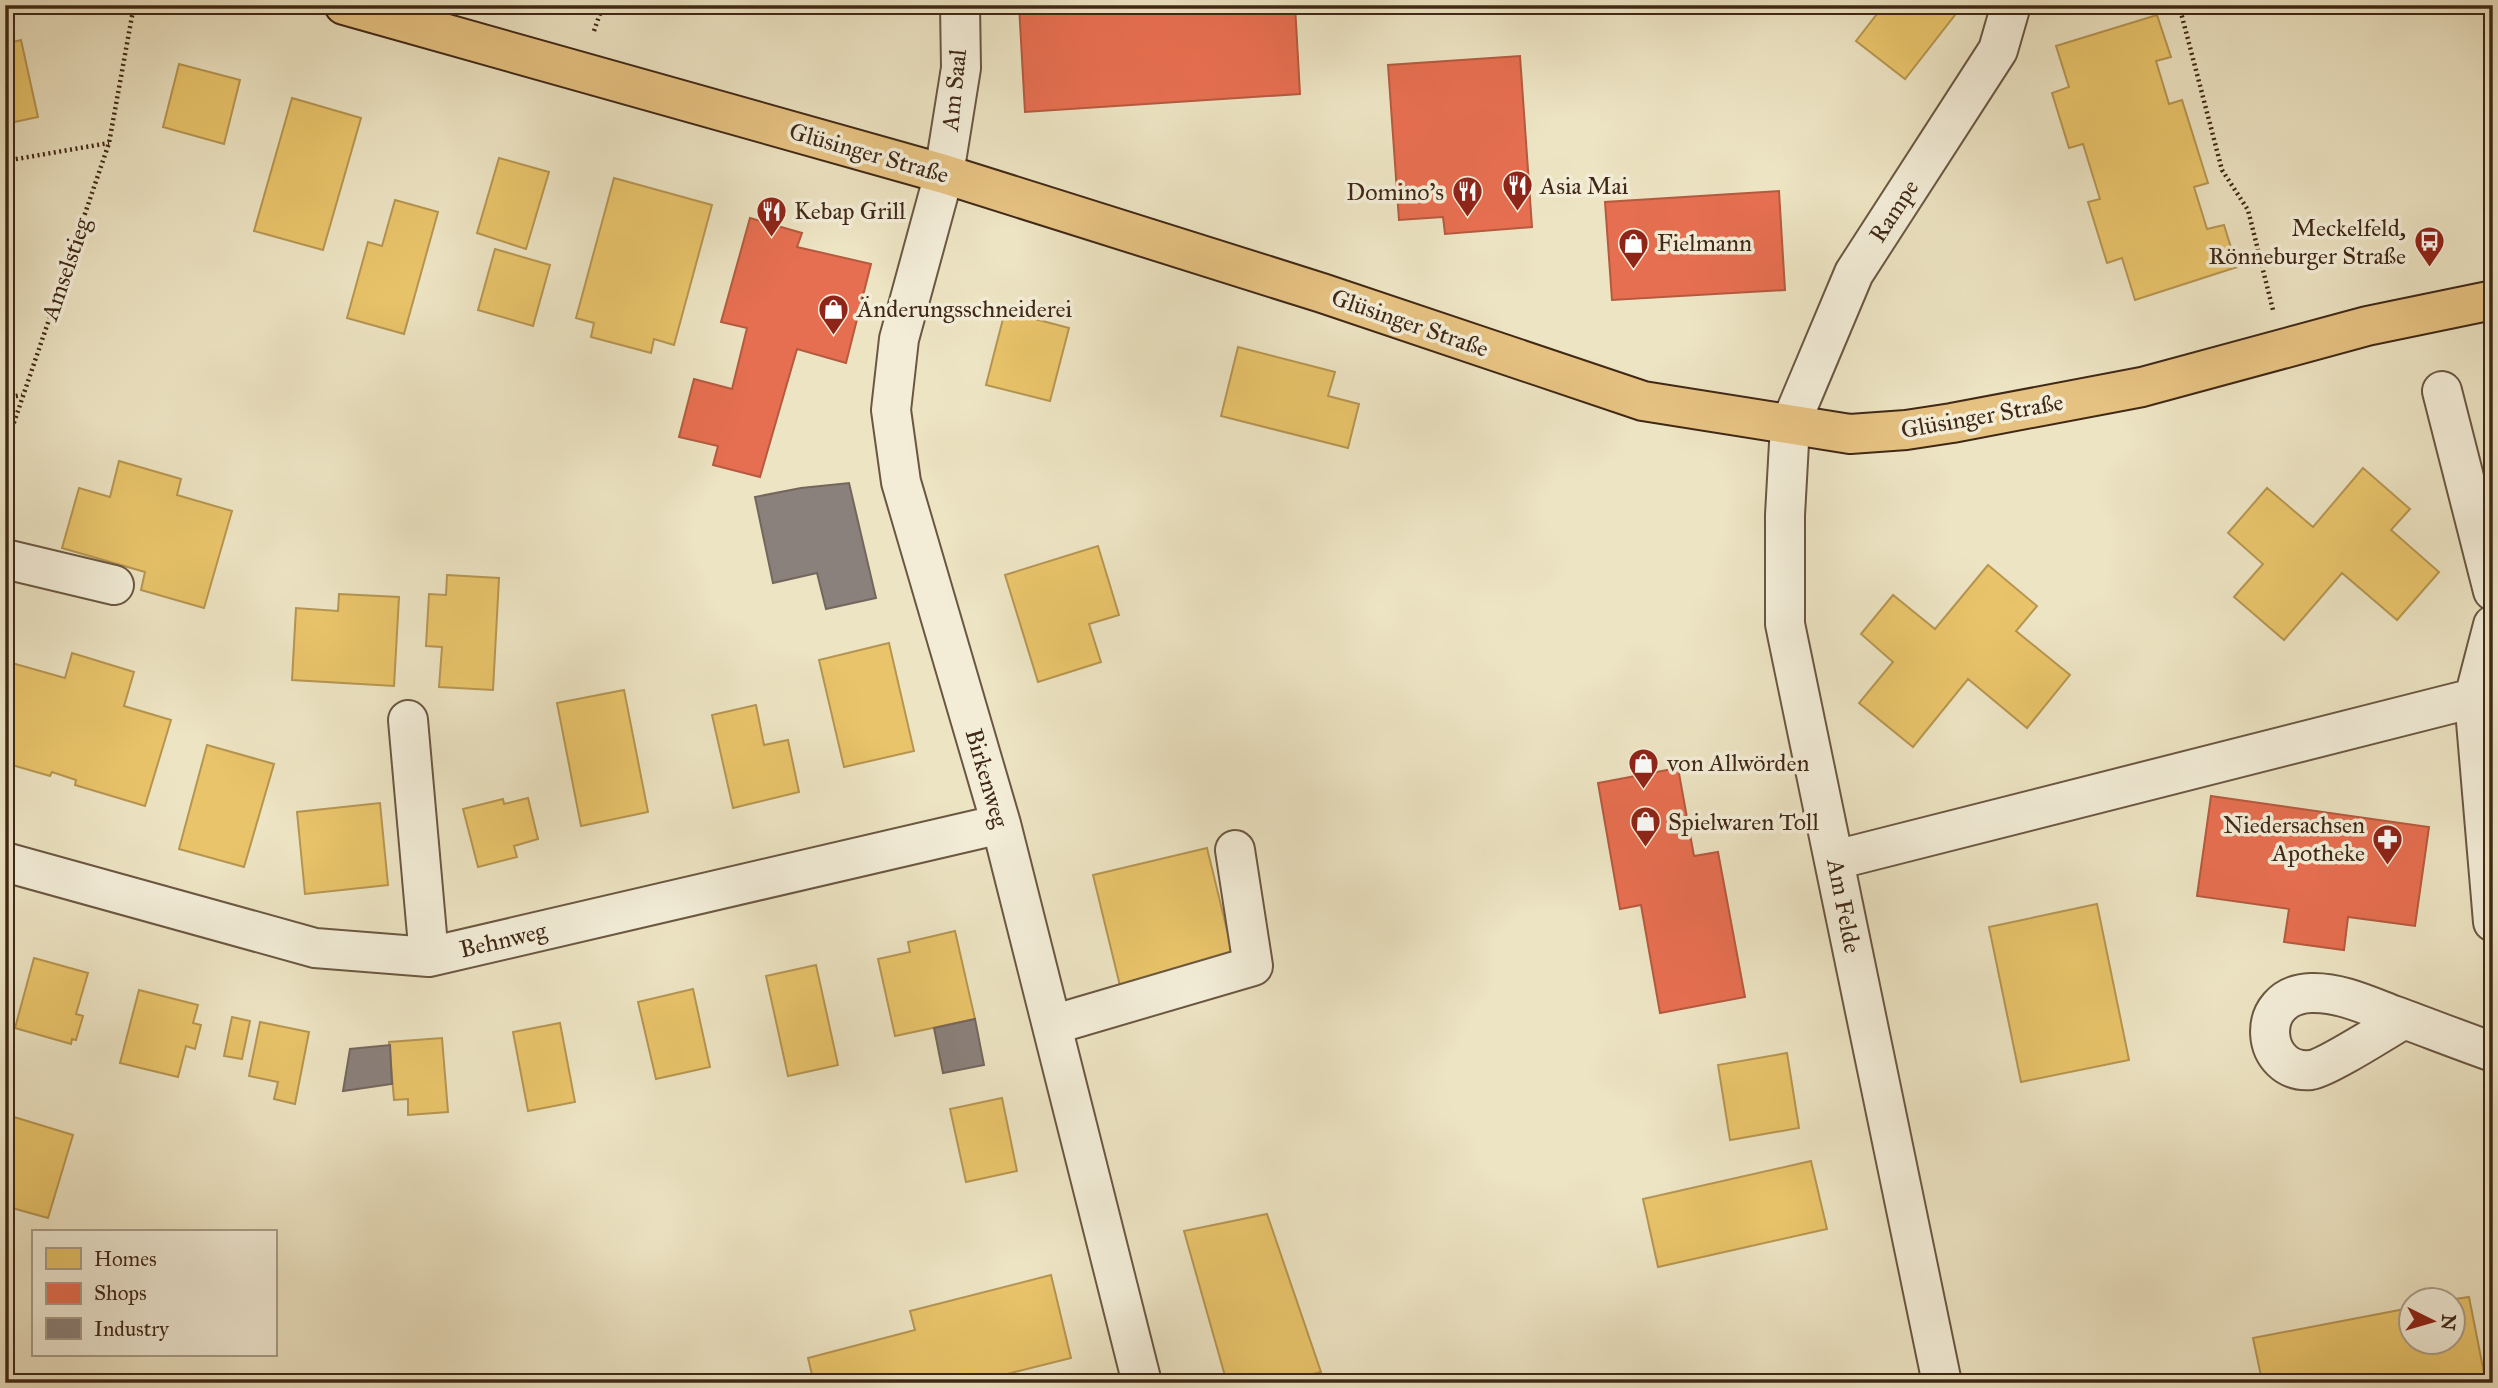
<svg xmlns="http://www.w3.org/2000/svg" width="2498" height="1388" font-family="'IM FELL Great Primer',serif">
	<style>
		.homes { fill: #e9c46a; stroke: #b69551; stroke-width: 2 }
		.shops { fill: #e76f51; stroke: #b55a3f; stroke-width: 2 }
		.industry { fill: #8a817c; stroke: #74665d; stroke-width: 2 }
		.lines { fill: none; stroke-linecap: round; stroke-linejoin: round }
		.minor-casing { stroke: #6b5741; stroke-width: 42 }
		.major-casing { stroke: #402816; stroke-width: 42 }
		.path { stroke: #402816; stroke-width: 4.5; stroke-dasharray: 2 3.5; stroke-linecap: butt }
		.minor { stroke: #f3edd8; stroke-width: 38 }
		.major { stroke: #e6c282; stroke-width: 38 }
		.labels { text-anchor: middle; stroke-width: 7; stroke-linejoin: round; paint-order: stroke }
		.street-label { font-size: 24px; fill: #402816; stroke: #f3edd8 }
		.poi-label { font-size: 24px; fill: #402816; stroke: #f3edd8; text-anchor: start }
	</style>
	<rect width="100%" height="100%" fill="#ede4c3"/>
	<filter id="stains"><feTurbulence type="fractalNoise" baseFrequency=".00286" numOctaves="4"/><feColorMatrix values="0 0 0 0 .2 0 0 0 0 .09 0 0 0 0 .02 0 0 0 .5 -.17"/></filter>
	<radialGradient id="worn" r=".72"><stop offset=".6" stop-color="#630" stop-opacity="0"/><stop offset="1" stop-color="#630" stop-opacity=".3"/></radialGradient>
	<path class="homes" d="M1884,5H1942L1955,15L1905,79L1856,41Z
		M2157,15L2171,57L2156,61L2169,104L2182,100L2208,183L2194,187L2207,229L2224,225L2237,267L2135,300L2122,258L2107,263L2088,202L2100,199L2083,144L2069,148L2052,93L2069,87L2056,46Z
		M21,40L38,117L5,124V44Z
		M179,64L240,80L224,144L163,127Z
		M292,98L361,118L323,250L254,231Z
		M499,158L549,172L526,249L477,233Z
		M614,178L712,205L674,345L654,339L651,353L591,337L594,323L576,318Z
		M395,200L438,212L404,334L347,318L368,242L382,246Z
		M495,249L550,265L533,326L478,310Z
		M1005,311L1069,328L1050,401L986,385Z
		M1238,347L1335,372L1328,396L1359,404L1348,448L1221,416Z
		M119,461L181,479L177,495L232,511L204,608L141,590L145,572L62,548L79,488L110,497Z
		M2363,468L2410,509L2391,530L2439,572L2397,620L2342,573L2284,640L2234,597L2263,564L2228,533L2267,488L2313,527Z
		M1098,546L1119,615L1089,624L1101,662L1038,682L1005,575Z
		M1988,565L2037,606L2016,631L2070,675L2027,728L1968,679L1913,747L1859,703L1893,662L1861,634L1893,595L1935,629Z
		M447,575L499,578L493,690L439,687L442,647L426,646L429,594L446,595Z
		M339,594L399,597L394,686L292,680L296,608L338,611Z
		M889,643L914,751L844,767L819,660Z
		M72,653L134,672L124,706L171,720L145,806L75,785L76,780L52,772L50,776L5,763V661L65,678Z
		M624,690L648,812L581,826L557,703Z
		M756,705L764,745L788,740L799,792L733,808L712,715Z
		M207,745L274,764L244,867L179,849Z
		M528,798L538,839L514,846L517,857L478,867L463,809L503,799L504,804Z
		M380,803L388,885L305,894L297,812Z
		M1207,848L1236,967L1122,994L1093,875Z
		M2097,904L2129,1060L2021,1082L1989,927Z
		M955,931L975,1019L895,1036L878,959L910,952L908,942Z
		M34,958L88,973L76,1014L83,1016L76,1040L72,1039L71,1044L15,1028Z
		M816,965L838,1065L788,1076L766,976Z
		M693,989L710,1067L656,1079L638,1002Z
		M139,990L198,1005L193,1023L201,1025L195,1049L186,1046L178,1077L120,1063Z
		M232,1017L250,1021L242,1059L224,1056Z
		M260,1022L309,1032L295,1104L274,1099L278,1082L249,1076Z
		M560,1023L575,1102L528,1111L513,1032Z
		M442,1038L448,1112L408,1115V1099L394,1100L389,1042Z
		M1787,1053L1799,1128L1730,1140L1718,1065Z
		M1002,1098L1017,1171L966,1182L950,1109Z
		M14,1117L73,1135L48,1218L5,1206L11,1183L5,1181V1145Z
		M1811,1161L1827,1229L1658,1267L1643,1199Z
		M1267,1214L1321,1372L1274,1383H1227L1184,1231Z
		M1051,1275L1071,1358L971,1383H814L808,1358L915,1330L910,1311Z
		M2469,1297L2486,1383H2224L2261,1376L2253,1338L2410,1308V1342H2452V1300H2449Z"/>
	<path class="shops" d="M1019,5H1295L1300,94L1025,112Z
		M1520,56L1532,227L1445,234L1443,217L1399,220L1388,65Z
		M1779,191L1785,290L1612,300L1605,202Z
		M750,218L802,233L797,247L871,264L846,363L797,349L760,477L713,465L718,446L679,437L694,379L732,389L747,328L721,322Z
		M1678,768L1694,856L1718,852L1745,997L1660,1013L1641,905L1620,909L1598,783Z
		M2211,796L2429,827L2415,926L2348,917L2344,950L2284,942L2289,909L2197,896Z"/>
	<path class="industry" d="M849,483L876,598L826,609L817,573L773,583L755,497L801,488Z
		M975,1019L984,1065L943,1073L934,1028Z
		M390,1045L392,1084L343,1091L350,1049Z"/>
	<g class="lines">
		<defs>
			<path id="minor" d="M960,5L961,68L944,174L899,339L891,410L901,482L1001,824L1142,1383
				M2442,391L2493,591
				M5,559L114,585
				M2474,698L2493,625
				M408,720L429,957
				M1835,860L2474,698L2493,922
				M5,862L315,948L429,957L1001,824
				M2404,1019C2387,1029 2326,1068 2311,1070C2261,1075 2252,995 2311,993C2339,992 2367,1005 2393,1015C2426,1027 2459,1040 2493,1052
				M1052,1025L1253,966L1235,850
				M1942,1383L1785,624V515L1790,425L1854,273L1998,50L2011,5"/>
			<path id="major" d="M344,5L944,174L1322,293L1643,401L1850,434L1906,430L1952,423L2142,387L2367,326L2493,300"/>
		</defs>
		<use href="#minor" class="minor-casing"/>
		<use href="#major" class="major-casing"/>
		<path class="path" d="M2179,5L2222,170L2248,210L2273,310
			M594,31L603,5
			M5,161L109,143
			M5,398L22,395
			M5,449L109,143L134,5"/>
		<use href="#minor" class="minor"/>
		<use href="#major" class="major"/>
	</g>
	<defs>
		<symbol id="restaurant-pin" viewBox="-11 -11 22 30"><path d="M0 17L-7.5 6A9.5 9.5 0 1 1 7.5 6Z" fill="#8f2418" stroke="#f3edd8"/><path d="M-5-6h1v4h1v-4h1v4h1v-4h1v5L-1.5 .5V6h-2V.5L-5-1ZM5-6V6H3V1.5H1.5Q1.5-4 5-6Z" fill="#fff"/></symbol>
		<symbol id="bus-pin" viewBox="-11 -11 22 30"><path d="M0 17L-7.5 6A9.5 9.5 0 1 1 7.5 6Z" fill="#8f2418" stroke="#f3edd8"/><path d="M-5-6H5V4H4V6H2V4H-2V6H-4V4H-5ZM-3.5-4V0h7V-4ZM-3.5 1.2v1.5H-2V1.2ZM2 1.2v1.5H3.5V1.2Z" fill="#fff"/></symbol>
		<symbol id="shop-pin" viewBox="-11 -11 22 30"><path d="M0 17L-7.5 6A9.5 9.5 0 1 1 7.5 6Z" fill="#8f2418" stroke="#f3edd8"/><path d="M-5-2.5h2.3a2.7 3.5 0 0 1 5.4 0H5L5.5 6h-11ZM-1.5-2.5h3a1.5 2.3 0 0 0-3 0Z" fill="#fff"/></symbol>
		<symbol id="pharmacy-pin" viewBox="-11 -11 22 30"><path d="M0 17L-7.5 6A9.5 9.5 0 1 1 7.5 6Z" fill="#8f2418" stroke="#f3edd8"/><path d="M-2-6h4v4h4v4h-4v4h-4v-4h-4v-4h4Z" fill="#fff"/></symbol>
	</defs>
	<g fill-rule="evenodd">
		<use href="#restaurant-pin" x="1500" y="168" width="35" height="47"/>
		<use href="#restaurant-pin" x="1450" y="174" width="35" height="47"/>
		<use href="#restaurant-pin" x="754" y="194" width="35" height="47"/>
		<use href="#bus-pin" x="2412" y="224" width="35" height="47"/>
		<use href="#shop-pin" x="1616" y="226" width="35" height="47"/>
		<use href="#shop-pin" x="816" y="292" width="35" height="47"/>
		<use href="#shop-pin" x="1626" y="746" width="35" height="47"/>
		<use href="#shop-pin" x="1628" y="804" width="35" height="47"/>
		<use href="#pharmacy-pin" x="2370" y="822" width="35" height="47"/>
	</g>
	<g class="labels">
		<g class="street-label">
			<text transform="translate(954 90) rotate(-84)" y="8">Am Saal</text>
			<text transform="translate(869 153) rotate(16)" y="8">Glüsinger Straße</text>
			<text transform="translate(1894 211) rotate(-57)" y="8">Rampe</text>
			<text transform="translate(66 269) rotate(-71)" y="8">Amselstieg</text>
			<text transform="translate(1410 323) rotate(19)" y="8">Glüsinger Straße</text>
			<text transform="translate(1982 416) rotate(-10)" y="8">Glüsinger Straße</text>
			<text transform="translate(987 778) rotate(74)" y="8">Birkenweg</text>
			<text transform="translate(1844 906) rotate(79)" y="8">Am Felde</text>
			<text transform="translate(503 940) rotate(-13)" y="8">Behnweg</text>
		</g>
		<g class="poi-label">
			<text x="1540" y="194">Asia Mai</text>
			<text x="1444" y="200" text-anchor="end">Domino's</text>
			<text x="794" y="219">Kebap Grill</text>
			<text x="2406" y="236" text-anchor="end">Meckelfeld,<tspan x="2406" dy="28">Rönneburger Straße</tspan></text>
			<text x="1657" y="251">Fielmann</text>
			<text x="857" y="317">Änderungsschneiderei</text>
			<text x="1667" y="771">von Allwörden</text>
			<text x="1668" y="830">Spielwaren Toll</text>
			<text x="2365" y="833" text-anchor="end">Niedersachsen<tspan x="2365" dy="28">Apotheke</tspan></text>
		</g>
	</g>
	<rect width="2498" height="1388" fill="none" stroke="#ede4c3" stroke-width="28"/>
	<rect x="7" y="7" width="2484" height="1374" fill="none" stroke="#402816" stroke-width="3.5"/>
	<rect x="14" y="14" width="2470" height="1360" fill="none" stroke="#402816" stroke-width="2"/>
	<rect x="32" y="1230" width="245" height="126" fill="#f3edd8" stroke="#ab9e8a" stroke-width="2"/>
	<rect x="46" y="1248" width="35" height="21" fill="#e9c46a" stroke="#ab9e8a" stroke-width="2"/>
	<text x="94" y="1266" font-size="21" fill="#402816">Homes</text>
	<rect x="46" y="1283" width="35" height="21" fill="#e76f51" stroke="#ab9e8a" stroke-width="2"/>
	<text x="94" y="1300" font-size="21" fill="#402816">Shops</text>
	<rect x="46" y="1318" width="35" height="21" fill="#8a817c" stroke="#ab9e8a" stroke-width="2"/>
	<text x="94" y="1336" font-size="21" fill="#402816">Industry</text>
	<g transform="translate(2432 1321) rotate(95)"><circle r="33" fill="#f3edd8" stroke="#ab9e8a" stroke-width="2"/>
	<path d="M0-5L12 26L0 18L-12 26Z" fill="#8f2418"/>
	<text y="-10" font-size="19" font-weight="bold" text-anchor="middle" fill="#402816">N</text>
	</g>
	<rect width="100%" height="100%" filter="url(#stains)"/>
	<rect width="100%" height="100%" fill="url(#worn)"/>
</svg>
